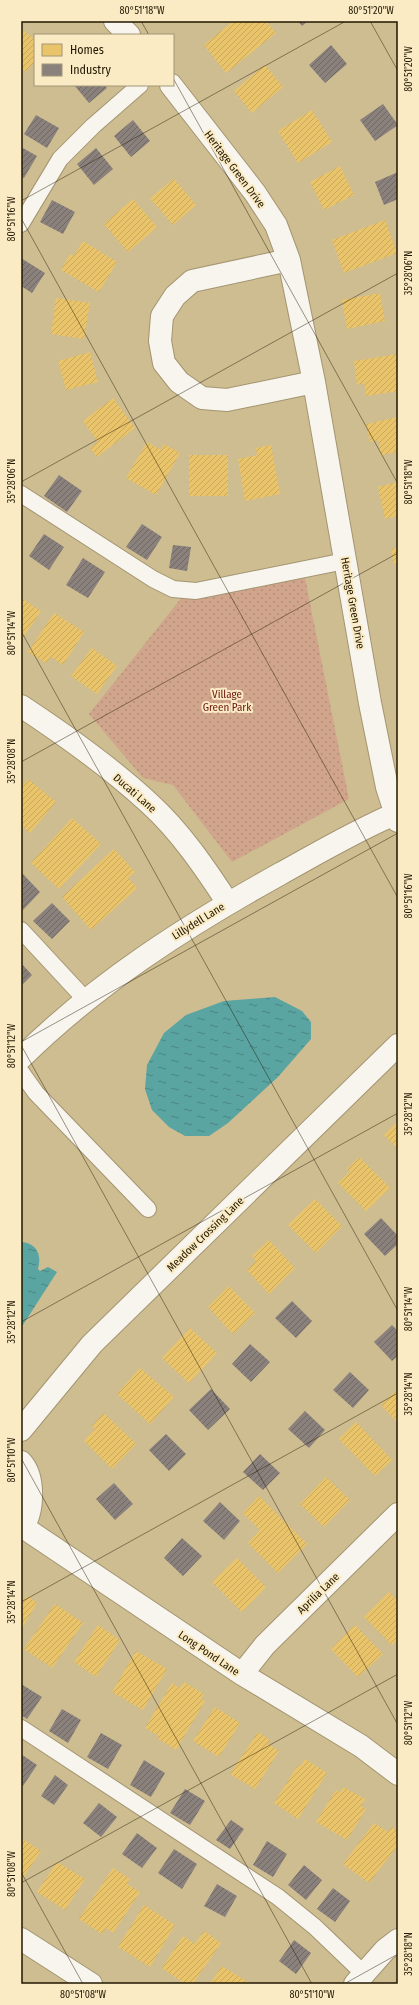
<svg xmlns="http://www.w3.org/2000/svg" width="419" height="2005" font-family="'Fira Sans Condensed',sans-serif">
	<style>
		.park { fill: url(#park-dots) }
		.water { fill: url(#water-ripples) }
		.homes { fill: url(#homes-hatch) }
		.industry { fill: url(#industry-hatch) }
		.lines { fill: none; stroke-linecap: round; stroke-linejoin: round }
		.service-casing { stroke: #a39571; stroke-width: 18 }
		.minor-casing { stroke: #a39571; stroke-width: 24 }
		.service { stroke: #f8f5ee; stroke-width: 16 }
		.minor { stroke: #f8f5ee; stroke-width: 22 }
		.ticks { fill: none; stroke: #211701; stroke-width: 1; stroke-opacity: 0.45 }
		.labels { text-anchor: middle; stroke-width: 4; stroke-linejoin: round; paint-order: stroke }
		.street-label { font-size: 11px; fill: #211701; stroke: #faebc4 }
		.park-label { font-size: 11px; fill: #6c1410; stroke: #faebc4 }
		.neatline { fill: none; stroke: #211701; stroke-width: 1.5 }
		.ticks-label { font-size: 10px; text-anchor: middle; fill: #211701 }
	</style>
	<defs>
		<pattern id="park-dots" width="8" height="8" patternUnits="userSpaceOnUse"><rect width="8" height="8" fill="#d0a58c"/><path d="M2 2h.1M6 6h.1" fill="none" stroke="#b28d77" stroke-width="1.8" stroke-linecap="round"/></pattern>
		<pattern id="water-ripples" width="26" height="14" patternUnits="userSpaceOnUse"><rect width="26" height="14" fill="#5aa4a1"/><path d="M2 4q2-2 4 0t4 0M15 11q2-2 4 0t4 0" fill="none" stroke="#4a8581"/></pattern>
		<pattern id="homes-hatch" width="6" height="6" patternUnits="userSpaceOnUse"><rect width="6" height="6" fill="#e9c46a"/><path d="M-1 1l2-2M0 6l6-6M5 7l2-2" fill="none" stroke="#c8a85a"/></pattern>
		<pattern id="industry-hatch" width="6" height="6" patternUnits="userSpaceOnUse"><rect width="6" height="6" fill="#8a817c"/><path d="M-1 1l2-2M0 6l6-6M5 7l2-2" fill="none" stroke="#706963"/></pattern>
	</defs>
	<rect width="100%" height="100%" fill="#cebd91"/>
	<path class="park" d="M305,578L349,799L232,862L173,785L143,778L89,714L182,597Z"/>
	<path class="water" d="M275,997L302,1011L311,1022V1039L278,1077L228,1123L209,1136H185L169,1127L152,1110L145,1089L147,1065L164,1033L186,1015L224,1001Z
		M21,1242C37,1243 42,1255 38,1269L40,1271L48,1267L57,1272L21,1328Z"/>
	<path class="homes" d="M233,21H266L276,33L226,73L204,45Z
		M21,28L35,40V61L26,72L21,67Z
		M265,65L283,87L252,113L234,91Z
		M312,110L332,142L298,163L278,131Z
		M340,166L354,195L324,210L310,182Z
		M174,179L196,205L173,225L150,198Z
		M133,199L157,227L128,252L104,224Z
		M385,220L397,253L344,273L332,240Z
		M83,241L117,262L99,292L61,270L70,254L74,256Z
		M380,293L385,321L347,329L342,300Z
		M56,298L90,303L84,339L51,334Z
		M90,352L98,382L66,390L58,361Z
		M398,354V391L366,396L364,383L357,385L354,361Z
		M113,398L135,428L97,457L90,448L98,442L83,421Z
		M398,417V452L381,455L378,440L370,442L366,424Z
		M147,442L161,450L164,444L180,453L156,495L126,478Z
		M271,445L280,494L245,501L238,459L257,455L256,448Z
		M189,455H228V496H189Z
		M398,482V516L385,519L378,487Z
		M398,548V563L394,564L391,549Z
		M21,598L41,611L21,641Z
		M54,613L84,632L63,665L51,657L46,663L28,652Z
		M92,648L117,666L97,694L71,676Z
		M28,779L56,802L30,833L21,825V788Z
		M72,818L101,844L59,889L31,863Z
		M114,849L135,872L128,878L137,888L91,930L62,897Z
		M398,1121V1149L384,1135Z
		M359,1157L390,1188L366,1211L338,1183L350,1171L347,1169Z
		M315,1199L342,1226L316,1253L288,1225Z
		M269,1240L295,1268L269,1294L247,1270L256,1261L252,1256Z
		M229,1286L255,1313L233,1334L208,1307Z
		M190,1328L217,1353L189,1383L162,1358Z
		M140,1368L174,1397L150,1424L117,1394Z
		M398,1389V1423L381,1405Z
		M104,1413L136,1444L112,1469L84,1441L95,1429L92,1426Z
		M356,1422L392,1460L375,1476L339,1439Z
		M326,1477L350,1500L324,1527L300,1504Z
		M259,1496L307,1544L278,1573L248,1543L260,1530L243,1513Z
		M237,1558L266,1587L242,1612L212,1582Z
		M389,1592L398,1601V1639L392,1645L364,1617Z
		M27,1596L37,1603L21,1630V1606Z
		M55,1604L83,1623L52,1668L24,1649Z
		M98,1625L120,1640L96,1677L74,1662Z
		M355,1625L383,1654L358,1677L331,1649Z
		M136,1651L167,1669L143,1710L112,1692Z
		M184,1682L204,1694L201,1699L205,1701L176,1750L157,1738L159,1736L145,1728L172,1683L180,1688Z
		M215,1707L240,1723L219,1757L193,1741Z
		M258,1732L270,1740L268,1744L279,1751L255,1789L230,1774Z
		M305,1759L327,1773L298,1819L274,1803L298,1765L301,1766Z
		M343,1787L365,1799L361,1806L366,1809L347,1840L316,1822L336,1790L340,1793Z
		M374,1823L388,1832L392,1827L398,1832V1845L369,1883L343,1864Z
		M21,1838L41,1851L21,1881Z
		M57,1862L85,1879L65,1910L37,1892Z
		M113,1868L130,1879L127,1884L140,1892L113,1933L106,1928L102,1934L79,1919Z
		M144,1905L175,1925L150,1967L118,1947Z
		M204,1931L221,1943L193,1984H185L162,1968L183,1936L195,1944Z
		M222,1966L251,1984H210Z"/>
	<path class="industry" d="M298,21H308L302,26Z
		M331,45L347,64L325,83L309,65Z
		M74,85H105L107,88L89,103Z
		M383,104L398,125L375,141L360,120Z
		M36,115L59,128L47,148L24,134Z
		M133,120L150,141L131,157L114,136Z
		M21,147L37,156L24,178L21,177Z
		M96,148L113,169L94,185L77,164Z
		M398,172V199L384,205L375,182Z
		M52,200L75,212L63,234L40,222Z
		M21,258L45,273L32,293L21,286Z
		M59,475L82,491L67,512L44,496Z
		M142,524L162,537L147,560L126,547Z
		M44,534L64,547L49,570L29,556Z
		M173,545L191,547L187,571L169,568Z
		M83,558L105,572L88,598L66,585Z
		M22,873L40,892L23,910L21,908Z
		M52,903L70,921L52,939L33,921Z
		M21,963L32,975L21,986Z
		M381,1218L398,1236V1244L385,1256L364,1234Z
		M292,1301L312,1321L296,1338L275,1318Z
		M392,1325L398,1331V1356L392,1361L374,1342Z
		M250,1344L270,1362L251,1382L232,1364Z
		M350,1372L369,1390L353,1408L333,1390Z
		M211,1389L230,1409L208,1430L189,1410Z
		M305,1411L325,1430L309,1448L288,1429Z
		M166,1434L186,1454L169,1471L149,1450Z
		M260,1454L280,1473L263,1490L243,1472Z
		M114,1483L133,1504L115,1520L96,1499Z
		M220,1502L240,1521L224,1540L203,1521Z
		M182,1538L202,1556L183,1576L164,1558Z
		M21,1684L42,1697L27,1719L21,1715Z
		M62,1709L81,1720L68,1743L49,1731Z
		M101,1733L122,1745L108,1769L87,1757Z
		M21,1754L37,1765L23,1786L21,1785Z
		M144,1760L165,1773L151,1797L130,1785Z
		M55,1775L68,1785L54,1805L41,1796Z
		M185,1789L205,1801L190,1825L170,1813Z
		M99,1803L117,1817L101,1837L83,1823Z
		M231,1820L244,1829L230,1849L216,1840Z
		M137,1833L157,1848L142,1868L122,1854Z
		M267,1841L287,1854L273,1877L253,1865Z
		M174,1849L197,1864L182,1889L158,1873Z
		M304,1865L322,1880L306,1900L288,1885Z
		M217,1884L237,1896L225,1917L204,1906Z
		M333,1888L350,1901L335,1922L317,1909Z
		M294,1940L311,1953L296,1974L279,1961Z"/>
	<g class="lines">
		<defs>
			<path id="service" d="M21,224L60,159L93,126L140,85
				M21,494L153,579L173,589L196,591L345,561
				M21,930L85,999
				M21,1072L36,1093L148,1209
				M21,1728L278,1897L315,1927L363,1973"/>
			<path id="minor" d="M115,21L129,35
				M171,85L255,193L276,225L289,260L314,382L370,703L387,787L398,821
				M289,260L192,281L175,296L162,316L160,341L164,363L179,382L202,398L227,400L314,382
				M21,706C65,735 110,767 149,803C180,831 205,868 228,903
				M21,1058C97,983 186,926 280,874C318,853 355,831 395,814
				M21,1430L92,1344L398,1045
				M21,1462C35,1477 34,1514 21,1529
				M23,1527L242,1674L361,1746L398,1774
				M242,1674L265,1645L398,1514
				M21,1939L91,1984
				M355,1984L385,1950L398,1940"/>
		</defs>
		<use href="#service" class="service-casing"/>
		<use href="#minor" class="minor-casing"/>
		<use href="#service" class="service"/>
		<use href="#minor" class="minor"/>
	</g>
	<path class="ticks" d="M141,21L149,35M370,21L398,71M173,78L398,484M21,201L346,21M21,218L398,898M21,482L398,273M21,631L398,1311M21,762L398,553M21,1042L398,833M21,1045L398,1725M21,1322L398,1113M21,1458L312,1984M21,1602L398,1393M21,1872L83,1984M21,1883L398,1674M344,1984L398,1954"/>
	<g class="labels">
		<g class="street-label">
			<text transform="translate(235 169) rotate(53)" y="4">Heritage Green Drive</text>
			<text transform="translate(353 603) rotate(80)" y="4">Heritage Green Drive</text>
			<text transform="translate(135 793) rotate(41)" y="4">Ducati Lane</text>
			<text transform="translate(198 921) rotate(-32)" y="4">Lillydell Lane</text>
			<text transform="translate(205 1234) rotate(-44)" y="4">Meadow Crossing Lane</text>
			<text transform="translate(318 1593) rotate(-44)" y="4">Aprilia Lane</text>
			<text transform="translate(209 1653) rotate(34)" y="4">Long Pond Lane</text>
		</g>
		<g class="park-label">
			<text x="227" y="698">Village<tspan x="227" dy="13">Green Park</tspan></text>
		</g>
	</g>
	<rect width="419" height="2005" fill="none" stroke="#faebc4" stroke-width="44"/>
	<rect x="34" y="34" width="140" height="52" fill="#faebc4" stroke="#a39676"/>
	<rect x="42" y="44" width="20" height="12" fill="#e9c46a" stroke="#a39676"/>
	<text x="70" y="54" font-size="12" fill="#211701">Homes</text>
	<rect x="42" y="64" width="20" height="12" fill="#8a817c" stroke="#a39676"/>
	<text x="70" y="74" font-size="12" fill="#211701">Industry</text>
	<rect x="22" y="22" width="375" height="1961" class="neatline"/>
	<g class="ticks-label">
		<text x="142" y="14">80°51'18"W</text>
		<text x="371" y="14">80°51'20"W</text>
		<text transform="translate(408 69) rotate(-90)" y="4">80°51'20"W</text>
		<text transform="translate(11 219) rotate(-90)" y="4">80°51'16"W</text>
		<text transform="translate(408 273) rotate(-90)" y="4">35°28'06"N</text>
		<text transform="translate(11 481) rotate(-90)" y="4">35°28'06"N</text>
		<text transform="translate(408 482) rotate(-90)" y="4">80°51'18"W</text>
		<text transform="translate(11 633) rotate(-90)" y="4">80°51'14"W</text>
		<text transform="translate(11 761) rotate(-90)" y="4">35°28'08"N</text>
		<text transform="translate(408 896) rotate(-90)" y="4">80°51'16"W</text>
		<text transform="translate(11 1046) rotate(-90)" y="4">80°51'12"W</text>
		<text transform="translate(408 1114) rotate(-90)" y="4">35°28'12"N</text>
		<text transform="translate(408 1309) rotate(-90)" y="4">80°51'14"W</text>
		<text transform="translate(11 1322) rotate(-90)" y="4">35°28'12"N</text>
		<text transform="translate(408 1394) rotate(-90)" y="4">35°28'14"N</text>
		<text transform="translate(11 1460) rotate(-90)" y="4">80°51'10"W</text>
		<text transform="translate(11 1602) rotate(-90)" y="4">35°28'14"N</text>
		<text transform="translate(408 1723) rotate(-90)" y="4">80°51'12"W</text>
		<text transform="translate(11 1874) rotate(-90)" y="4">80°51'08"W</text>
		<text transform="translate(408 1954) rotate(-90)" y="4">35°28'18"N</text>
		<text x="83" y="1998">80°51'08"W</text>
		<text x="312" y="1998">80°51'10"W</text>
	</g>
</svg>
